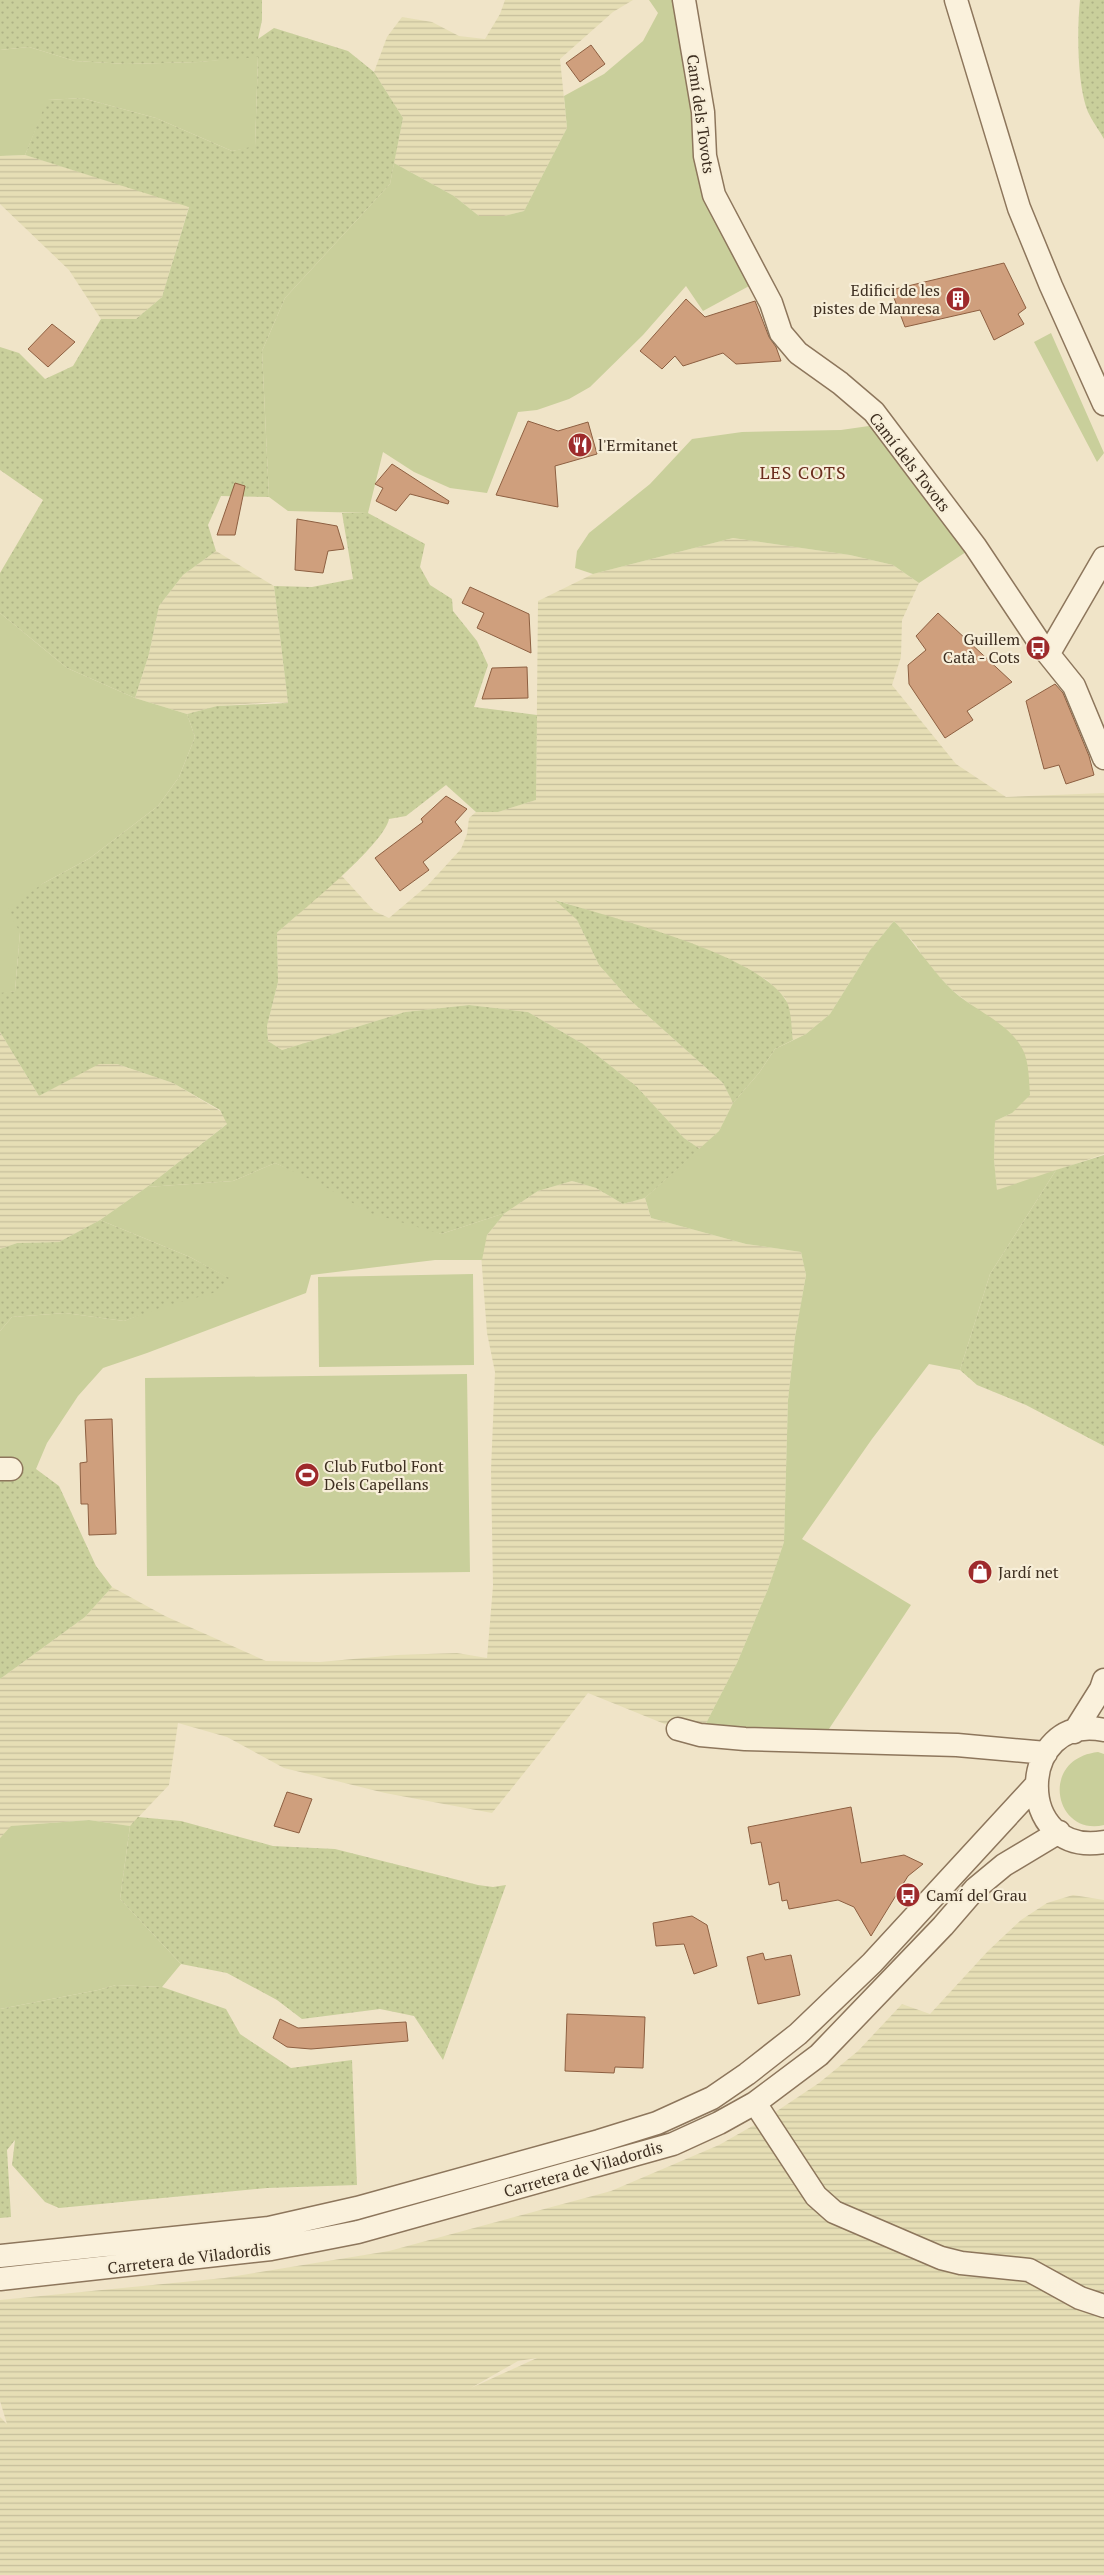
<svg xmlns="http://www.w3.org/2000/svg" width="1104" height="2575" font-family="'PT Serif',serif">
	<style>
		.farmland { fill: url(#farmland-rules); fill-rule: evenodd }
		.grass { fill: #c9cf9b }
		.garden { fill: url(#garden-dots) }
		.building { fill: #cf9f7d; stroke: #8d5f41 }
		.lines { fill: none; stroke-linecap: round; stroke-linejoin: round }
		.minor-casing { stroke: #8d765c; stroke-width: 25 }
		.minor { stroke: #faf1dc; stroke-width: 22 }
		.labels { text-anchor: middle; stroke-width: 4.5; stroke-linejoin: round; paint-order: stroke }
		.street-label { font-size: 16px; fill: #3d2e20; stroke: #f7eed8 }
		.poi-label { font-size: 16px; fill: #3d2e20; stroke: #f7eed8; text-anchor: start }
		.neighbourhood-label { font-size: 18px; letter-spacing: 1px; fill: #6b2e1e; stroke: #f7eed8 }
	</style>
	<defs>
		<pattern id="farmland-rules" width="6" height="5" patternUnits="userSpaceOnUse" patternTransform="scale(1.25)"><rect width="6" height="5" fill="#e6deb5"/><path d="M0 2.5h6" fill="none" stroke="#c6bf9b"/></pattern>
		<pattern id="garden-dots" width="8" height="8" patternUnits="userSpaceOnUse" patternTransform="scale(1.25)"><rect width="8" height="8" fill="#c9cf9b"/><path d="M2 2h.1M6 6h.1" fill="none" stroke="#aeb285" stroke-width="1.8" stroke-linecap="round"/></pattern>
	</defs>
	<rect width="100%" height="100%" fill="#f0e4c8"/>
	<path class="farmland" d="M505,0H633L613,12L560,59L567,128L524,211L504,216H479L454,196L394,163L403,118L374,72L387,37L402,17L432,22L459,36L485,39L500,14Z
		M25,155L189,206L162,297L136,319H101L69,270L0,204V156Z
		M733,538L850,555L893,565L919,583L902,620L901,657L892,685L956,764L1006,797L1104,793V1154L997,1191L994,1160L995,1121L1012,1113L974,1007L952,990L927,964L916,945L894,921L870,950L830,1014L806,1034L793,1040L786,999L767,980L735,962L693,944L556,900L577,920L599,965L629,999L723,1083L733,1103L719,1131L700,1149L684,1138L636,1086L583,1044L528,1012L469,1005L405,1012L282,1050L268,1041L267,1026L278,982L277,933L341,875L374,911L389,918L428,885L461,849L467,834L469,818L476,812H498L536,800L538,601L593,574Z
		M216,551L274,586L288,703L276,702L217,706L187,714L135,698L149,654L159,606L183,575Z
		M0,1032L39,1096L99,1063L117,1064L173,1083L220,1111L228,1123L147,1187L100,1220L59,1242L17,1243L0,1249Z
		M572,1181L596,1188L623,1204L645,1198L651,1218L746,1244L801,1252L806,1275L795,1337L788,1400L784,1542L768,1589L737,1663L700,1735L677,1729L588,1693L492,1813L385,1793L284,1768L227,1737L178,1723L169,1785L130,1826L89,1820L12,1826L0,1838V1679L85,1617L112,1587L165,1616L266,1661L320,1662L397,1655L457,1653L487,1658L493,1586L491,1470L495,1372L487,1333L481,1254L487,1235L505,1213L538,1191Z
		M1073,1895L1104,1900V2575H0V2417L7,2424L0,2401V2300L224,2278L389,2251L611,2191L719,2145L765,2119L819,2083L858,2051L902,2004L930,2014L988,1951L1021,1920L1047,1903ZM537,2358L471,2388L518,2361Z"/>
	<path class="grass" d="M649,0H673L694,112L697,157L705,202L751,285L703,311L686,286L643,335L590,387L569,399L537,410L518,412L487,493L450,488L414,472L383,452L368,513L288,511L269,497L262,351L285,298L390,184L394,163L454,196L479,216H504L524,211L567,128L564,96L604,74L643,41L658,13Z
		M29,47L75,61L126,64L199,62L258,56L255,147L232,151L156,118L82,98L48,100L25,155L0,156V50Z
		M1051,333L1104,453L1097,462L1034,342Z
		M883,424L975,546L919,583L893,565L850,555L733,538L593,574L575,568L577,551L589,533L650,484L692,439L742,432L841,430Z
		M0,613L67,668L135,698L187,714L195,737L179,777L158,806L90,858L42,884L20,932L15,991L0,994Z
		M894,921C915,943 929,967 950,988C972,1010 1008,1021 1023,1050C1029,1062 1029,1081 1030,1095L1012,1113L995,1121L994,1160L997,1190L1056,1170L990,1274L960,1370L929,1364L872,1439L802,1539L911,1605L821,1741L700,1735L737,1663L768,1589L784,1542L788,1400L795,1337L806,1275L801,1252L746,1244L651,1218L645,1198L719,1131L733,1103L759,1073L775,1049L806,1034L830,1014L870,950Z
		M275,1163L441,1234L505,1213L487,1235L482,1260H435L311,1275L306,1293L147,1353L103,1368L78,1396L47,1443L36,1469H0V1331L12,1317L65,1313L124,1321L230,1279L190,1257L100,1220L147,1187L233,1181Z
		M473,1274L474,1365L319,1367L318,1277Z
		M467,1374L470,1572L147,1576L145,1378Z
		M1098,1752L1104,1754V1825C1055,1837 1038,1759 1098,1752Z
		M89,1820L130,1826L120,1899L181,1964L162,1987L116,1985L98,1990L0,2009V1838L11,1826Z"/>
	<path class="garden" d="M0,0H262V20L258,39L274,28L348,51L374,72L403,118L390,184L285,298L262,351L269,497L221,496L208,525L216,551L183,575L159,606L149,654L135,698L67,668L0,613V573L43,500L0,470V347L19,353L45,379L73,366L101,319H136L162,297L189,207L25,155L47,100L82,98L156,118L232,151L255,146L258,57L199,62L126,64L75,61L29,47L0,50Z
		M1080,0H1104V139C1099,130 1092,121 1088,112C1077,84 1077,30 1080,0Z
		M342,513H368L425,544L420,567L430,585L452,599L453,611L477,641L488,665L474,707L537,715L536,800L498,812H476L446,785L406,816L389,819C383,846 301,911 277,933L278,982L267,1026L268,1041L282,1050L405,1012L469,1005L528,1012L583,1044L636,1086L684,1138L700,1149L645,1198L623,1204L596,1188L572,1181L538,1191L505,1213L441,1234L370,1213L322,1185L275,1163L233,1181L147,1187L227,1124L220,1110L173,1083L117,1064H99L39,1096L0,1032V993L15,991L20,932L7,910L42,884L90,858L158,806L179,777L195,737L187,714L217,706L288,703L274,586L312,587L353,579Z
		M555,900C608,917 756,953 785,999C792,1008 791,1029 793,1040L775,1049L759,1073L733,1103L723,1083L629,999L599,965L577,920Z
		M1104,1155V1446L1026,1405L977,1385L960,1370L990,1274L1056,1170Z
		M100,1220L190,1257L231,1279L213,1293L166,1306L124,1321L65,1313L12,1317L0,1331V1249L17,1243L59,1242Z
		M0,1469H36L59,1486L96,1566L112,1587L85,1617L0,1679Z
		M138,1817L181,1821L273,1846L335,1849L478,1885L493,1887L506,1885L443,2060L414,2016L380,2009L302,2019L277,2000L227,1973L181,1964L120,1899L130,1826Z
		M116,1985L162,1987L226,2009L240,2034L291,2068L352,2060L357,2185L267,2188L59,2208L45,2202L12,2165L15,2140L7,2150L11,2217L0,2218V2009L98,1990Z"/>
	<path class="building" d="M591,45L605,64L580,82L566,63Z
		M1004,263L1026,308L1018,314L1024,324L994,340L980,310L905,327L891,290Z
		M686,299L705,317L755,301L769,337L776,347L781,361L736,364L723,353L683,366L675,356L662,369L640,351Z
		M52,324L75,342L48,367L28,349Z
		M528,421L558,431L588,422L597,454L555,466L558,507L496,495Z
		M392,464L449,501L448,504L410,494L396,511L376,501L383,488L375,484Z
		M235,483L245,486L235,535H217Z
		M297,519L337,526L344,549L328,551L323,573L295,570Z
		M470,587L529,614L531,653L477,628L484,613L462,603Z
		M938,613L1012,682L967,711L973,720L945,738L909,684L908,665L926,650L916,636Z
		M527,667L528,698L482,699L492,668Z
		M1055,684L1063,693L1089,756L1094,775L1066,784L1059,765L1044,769L1026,701Z
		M446,796L467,809L455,822L462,831L423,862L429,870L400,891L375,858L423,822L421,819Z
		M112,1419L116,1534L89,1535L88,1504H81L80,1463L87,1462L85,1420Z
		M287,1792L312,1799L299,1833L274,1826Z
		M851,1807L861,1863L904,1855L923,1864L908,1876L871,1936L854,1907L838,1900L789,1909L787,1900L782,1901L779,1882L769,1885L761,1842L751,1844L748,1827Z
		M692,1916L707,1925L717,1966L694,1974L684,1944L656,1946L653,1923Z
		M763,1953L765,1960L791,1955L800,1995L758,2004L747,1957Z
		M567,2014L645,2017L643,2068L615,2067L614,2073L565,2071Z
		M280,2019L298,2028L406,2022L408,2041L311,2049L287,2047L273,2038Z"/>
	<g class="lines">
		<defs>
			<path id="minor" d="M684,0L703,112L705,156L714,195L771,303L781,333L798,353L840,383L874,412L975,546L1041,645L1074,686L1104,758
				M956,0L1019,208L1051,286L1104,404
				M1049,653L1104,558
				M0,1469H11
				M678,1729L700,1735L745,1739L957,1745L1046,1753
				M1104,1730C1016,1712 1013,1858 1104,1842
				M1074,1732L1101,1689L1104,1680
				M755,2103L816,2196L834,2212L941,2258L961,2263L1029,2270L1080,2298L1104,2306
				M0,2256L269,2228L357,2208L599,2141L657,2123L712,2098L747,2074L798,2034L872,1963L1035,1786
				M0,2279L271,2249L358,2232L673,2144L719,2123L755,2103L819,2055L943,1926L975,1889L1004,1865L1059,1832"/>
		</defs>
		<use href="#minor" class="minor-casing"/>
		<use href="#minor" class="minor"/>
	</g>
	<defs>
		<symbol id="building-disc" viewBox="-11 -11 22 22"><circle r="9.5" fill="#9e2a2b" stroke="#f7eed8"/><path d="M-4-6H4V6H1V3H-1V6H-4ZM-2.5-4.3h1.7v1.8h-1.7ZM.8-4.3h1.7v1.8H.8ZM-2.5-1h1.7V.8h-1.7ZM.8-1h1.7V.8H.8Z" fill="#fff"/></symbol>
		<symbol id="restaurant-disc" viewBox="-11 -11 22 22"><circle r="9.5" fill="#9e2a2b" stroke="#f7eed8"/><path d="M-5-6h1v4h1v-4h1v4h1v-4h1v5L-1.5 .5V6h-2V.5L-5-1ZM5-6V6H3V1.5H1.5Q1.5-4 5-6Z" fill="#fff"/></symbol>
		<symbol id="bus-disc" viewBox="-11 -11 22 22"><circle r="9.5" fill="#9e2a2b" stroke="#f7eed8"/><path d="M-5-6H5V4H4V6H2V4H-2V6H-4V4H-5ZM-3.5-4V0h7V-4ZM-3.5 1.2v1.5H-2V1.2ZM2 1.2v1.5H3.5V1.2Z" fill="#fff"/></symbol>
		<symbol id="stadium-disc" viewBox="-11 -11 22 22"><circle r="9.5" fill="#9e2a2b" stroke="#f7eed8"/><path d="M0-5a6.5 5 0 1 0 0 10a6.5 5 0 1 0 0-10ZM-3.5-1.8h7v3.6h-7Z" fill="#fff"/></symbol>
		<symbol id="shop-disc" viewBox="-11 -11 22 22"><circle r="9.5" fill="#9e2a2b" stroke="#f7eed8"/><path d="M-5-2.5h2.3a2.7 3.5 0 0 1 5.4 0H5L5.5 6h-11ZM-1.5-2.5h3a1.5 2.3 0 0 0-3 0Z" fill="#fff"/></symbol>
	</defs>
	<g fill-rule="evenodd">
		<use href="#building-disc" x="944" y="285" width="28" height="28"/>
		<use href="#restaurant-disc" x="566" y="431" width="28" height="28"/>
		<use href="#bus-disc" x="1024" y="634" width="28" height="28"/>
		<use href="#stadium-disc" x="293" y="1461" width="28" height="28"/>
		<use href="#shop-disc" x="966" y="1558" width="28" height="28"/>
		<use href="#bus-disc" x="894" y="1881" width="28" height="28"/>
	</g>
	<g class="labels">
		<g class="street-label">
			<text transform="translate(701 114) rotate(82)" y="6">Camí dels Tovots</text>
			<text transform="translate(910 462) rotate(52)" y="6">Camí dels Tovots</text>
			<text transform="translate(583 2169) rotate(-16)" y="6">Carretera de Viladordis</text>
			<text transform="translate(189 2258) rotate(-7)" y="6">Carretera de Viladordis</text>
		</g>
		<g class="poi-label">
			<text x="940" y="296" text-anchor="end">Edifici de les<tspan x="940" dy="18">pistes de Manresa</tspan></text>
			<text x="598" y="451">l'Ermitanet</text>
			<text x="1020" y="645" text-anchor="end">Guillem<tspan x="1020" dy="18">Catà - Cots</tspan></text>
			<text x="324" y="1472">Club Futbol Font<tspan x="324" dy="18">Dels Capellans</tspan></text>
			<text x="998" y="1578">Jardí net</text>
			<text x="926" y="1901">Camí del Grau</text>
		</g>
		<g class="neighbourhood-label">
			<text x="803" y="479">LES COTS</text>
		</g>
	</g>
</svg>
